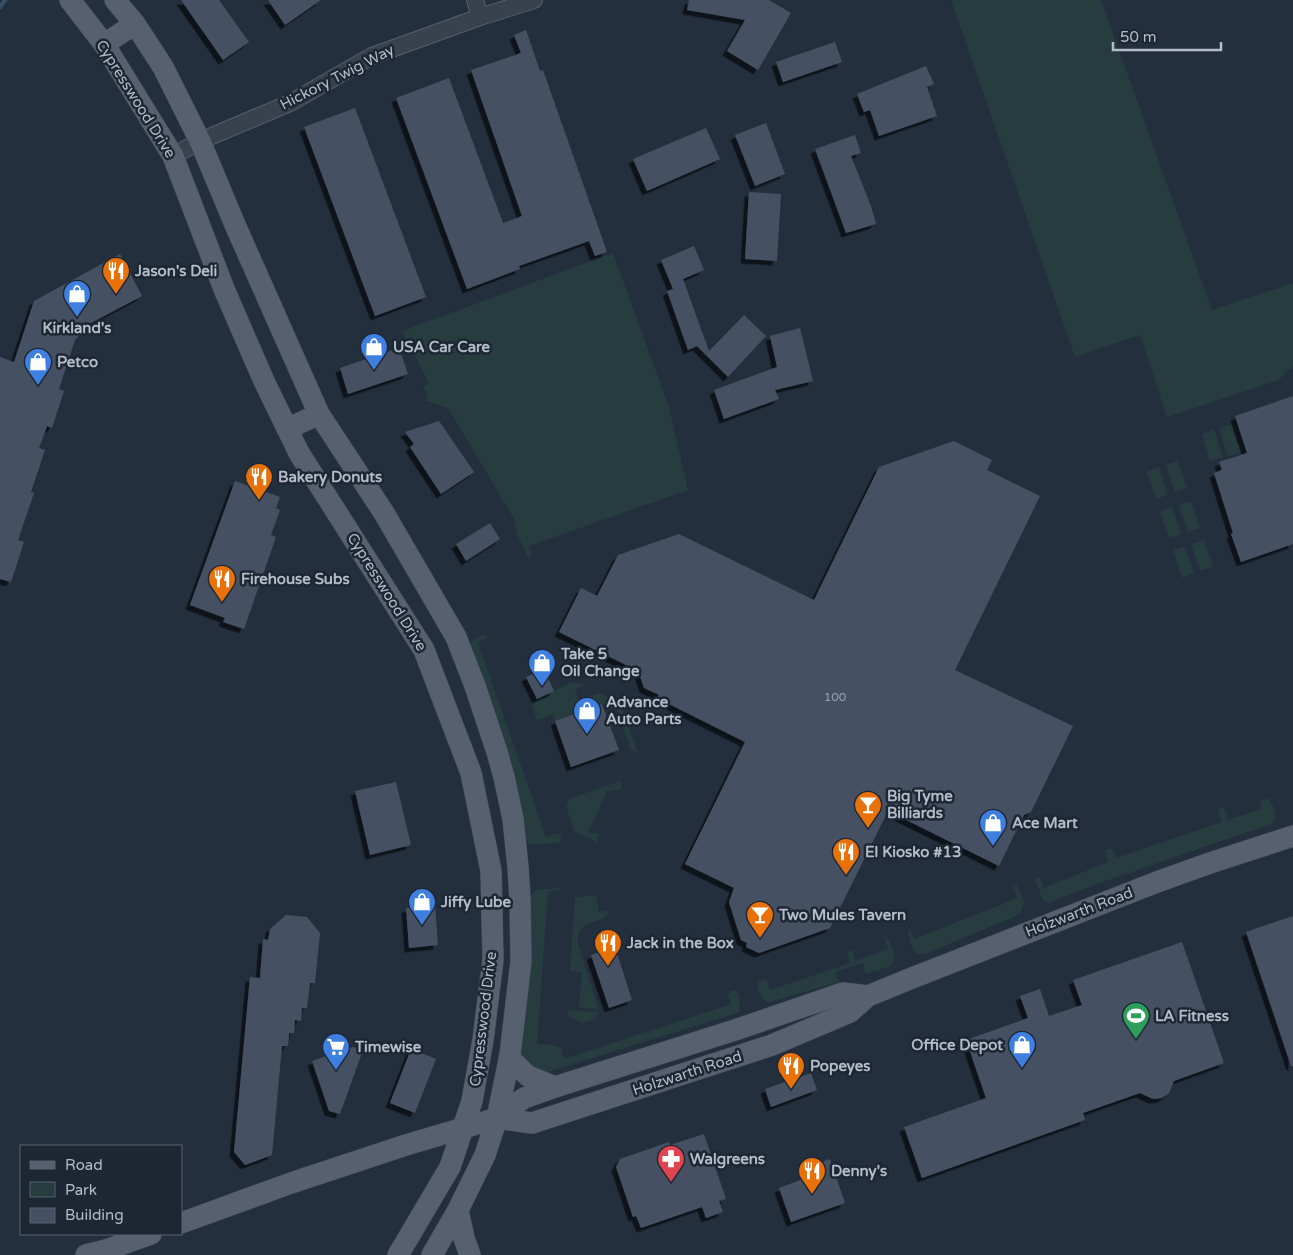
<svg xmlns="http://www.w3.org/2000/svg" width="1293" height="1255" font-family="'Varela Round',sans-serif">
	<style>
		.green { fill: #263c3f }
		.lines { fill: none; stroke-linecap: round; stroke-linejoin: round }
		.stream { stroke: #394c67; stroke-width: 4.5 }
		.building { fill: #455162; filter: url(#shadow) }
		.minor-casing { stroke: #565f6c; stroke-width: 18 }
		.major-casing { stroke: #414a57; stroke-width: 22 }
		.minor { stroke: #38414e; stroke-width: 16 }
		.major { stroke: #56606e; stroke-width: 21 }
		.labels { text-anchor: middle; stroke-width: 5; stroke-linejoin: round; paint-order: stroke }
		.number-label { font-size: 12px; fill: #98a1af }
		.street-label { font-size: 15px; fill: #b4bcc9; stroke: #1d2633 }
		.poi-label { font-size: 15px; font-weight: bold; fill: #b4bcc9; stroke: #1d2633; text-anchor: start }
	</style>
	<defs>
		<filter id="shadow"><feDropShadow dx="-4.5" dy="4.5" stdDeviation="0" flood-color="#0009"/></filter>
	</defs>
	<rect width="100%" height="100%" fill="#242f3e"/>
	<path class="green" d="M951,0H1101L1212,310L1293,283V365L1279,380L1167,417L1140,335L1075,357Z
		M613,253L669,407L688,490L529,546L532,556L528,557L517,534L514,519L448,408L424,400L428,399L423,386L429,384L402,331Z
		M1231,424L1241,452L1228,456L1219,429Z
		M1214,430L1223,457L1210,462L1202,434Z
		M1178,461L1187,488L1175,492L1166,465Z
		M1159,467L1168,495L1156,499L1147,472Z
		M1191,501L1200,528L1188,532L1179,505Z
		M1172,507L1181,534L1169,538L1160,511Z
		M1204,540L1213,567L1200,571L1191,544Z
		M1185,546L1194,573L1182,578L1173,550Z
		M482,635L486,636L487,638L478,643L546,837L557,833L561,835L562,838L558,843L531,844L523,837L470,644L473,640Z
		M572,682L584,685V686L575,689L579,700L600,693L620,702L638,753L631,750L614,702L603,705L602,704L555,721L552,714L537,720L532,705L533,702Z
		M620,781L622,784L620,790L607,791L588,833H599L597,842L574,831L566,806L569,799Z
		M1260,799H1268C1274,805 1276,811 1275,820L1271,824L1091,886L1049,903L1043,900L1035,879L1036,877L1040,878L1044,888L1108,862L1105,850L1107,849H1112L1116,858L1222,822L1218,810L1222,807L1224,808L1228,820L1262,809Z
		M1017,885L1024,902L1021,912L1016,916L925,954L918,955C912,949 907,937 909,929H910L914,939L1010,901L1017,898L1013,887Z
		M557,888L561,889L548,892L537,1044L552,1045L561,1048L564,1059L731,1004L728,995L731,991L735,990L739,995L740,1012L545,1073L528,1069L519,1052L528,898L536,890Z
		M596,896L599,912L610,910C604,928 576,914 578,944L599,1009L579,1008L582,972L570,971L575,897Z
		M885,938L889,940L895,957L891,966L866,974L863,963L835,972L839,982L769,1002L763,1000L758,989L757,981L766,980L770,990L850,963L847,953L850,950L852,951L856,961L888,949Z
		M567,1010L600,1012L595,1019L582,1023L569,1017Z"/>
	<g class="lines">
		<path class="stream" d="M0,7L5,0"/>
	</g>
	<path class="building" d="M181,0H219L249,42L223,60Z
		M268,0H321L285,25Z
		M689,0H769L791,13L758,70L727,51L745,20L687,10Z
		M526,30L540,71L543,70L607,252L595,256L589,241L519,266L520,269L467,289L396,98L449,78L503,223L522,216L471,70L521,53L514,35Z
		M835,42L842,62L783,82L776,62Z
		M926,66L934,84L927,87L937,116L879,136L870,110L864,112L857,94Z
		M355,108L426,297L375,316L304,127Z
		M766,123L785,174L755,186L735,135Z
		M706,128L720,159L647,191L633,159Z
		M855,135L861,153L851,156L871,206L876,224L846,233L815,149Z
		M749,192L781,194L777,261L745,259Z
		M694,246L704,270L683,279L709,351L744,315L766,336L728,377L697,346L688,350L667,291L673,289L661,260Z
		M120,254L142,296L91,323L75,340L59,389L64,391L52,428L47,426L39,448L45,450L31,492L34,493L18,540L24,542L11,582L0,579V357L14,362L34,301Z
		M800,328L813,381L775,390L779,399L724,419L714,390L777,367L770,336Z
		M399,348L408,374L348,394L340,368Z
		M1293,396V544L1241,562L1231,534L1233,533L1214,473L1222,470L1219,462L1247,453L1235,416Z
		M439,421L474,472L441,494L410,447L414,444L405,432Z
		M954,441L992,460L987,470L1040,496L955,670L1073,726L1031,812L1024,815L999,866L888,811L830,928L759,953L746,947L747,943L741,940L729,902L734,888L685,864L745,742L657,698L659,695L644,688L638,671L559,632L581,588L597,596L618,555L679,534L814,600L879,467Z
		M235,481L280,497L276,508L280,510L271,535L276,537L244,629L223,622L225,618L190,605Z
		M490,523L500,539L466,561L456,544Z
		M544,669L554,691L537,699L526,677Z
		M602,704L619,750L571,767L555,721Z
		M396,782L411,845L370,855L355,791Z
		M435,905L438,945L409,948L406,908Z
		M286,915L307,917L320,933L315,983H310L307,1008H302L301,1021L295,1020L294,1033H289L288,1046H282L272,1155L245,1165L234,1152L250,977L260,978L263,939L268,940L270,929Z
		M1293,916V1066H1291L1246,932Z
		M1182,942L1224,1063L1174,1081L1169,1093L1162,1098L1153,1099L1140,1093L1083,1113L1085,1120L922,1178L904,1127L986,1098L966,1040L1028,1018L1020,996L1040,989L1049,1016L1082,1005L1073,980Z
		M615,947L632,1000L609,1008L591,955Z
		M353,1047L363,1050L340,1114L329,1111L312,1061Z
		M411,1049L436,1059L415,1113L390,1103Z
		M811,1073L817,1090L771,1107L765,1089Z
		M704,1134L726,1199L719,1201L723,1212L706,1218L702,1207L641,1228L636,1216L633,1217L616,1167L620,1159L669,1142L670,1145Z
		M830,1159L845,1203L791,1222L779,1188L811,1176L808,1167Z"/>
	<g class="lines">
		<defs>
			<path id="minor" d="M475,0L480,17
				M173,156L200,141L290,103L372,56L480,17L534,0"/>
			<path id="major" d="M70,0L104,44L173,156L224,289L264,381L299,453L424,650L471,773L491,871L493,960L483,1040L472,1101L450,1167L398,1255
				M115,0L135,24L163,67L200,141L236,227L319,414L384,513L456,637L475,686L497,752L504,777L513,819L518,867L520,900L521,961L510,1055L497,1118L485,1155L458,1210L432,1255
				M104,44L135,24
				M287,429L319,414
				M509,1058L528,1076L555,1087
				M497,1118L532,1123L772,1045L850,1012L868,996L912,978L1157,882L1210,863L1293,836
				M458,1210L464,1238L470,1255
				M181,1223L291,1183L406,1145L497,1118L524,1098L555,1087L735,1030L843,993L868,996
				M86,1255L106,1250L151,1234"/>
		</defs>
		<use href="#minor" class="minor-casing"/>
		<use href="#major" class="major-casing"/>
		<use href="#minor" class="minor"/>
		<use href="#major" class="major"/>
	</g>
	<defs>
		<symbol id="restaurant-pin" viewBox="-11 -11 22 30"><path d="M0 17L-7.5 6A9.5 9.5 0 1 1 7.5 6Z" fill="#e8710a" stroke="#1d2633"/><path d="M-5-6h1v4h1v-4h1v4h1v-4h1v5L-1.5 .5V6h-2V.5L-5-1ZM5-6V6H3V1.5H1.5Q1.5-4 5-6Z" fill="#fff"/></symbol>
		<symbol id="shop-pin" viewBox="-11 -11 22 30"><path d="M0 17L-7.5 6A9.5 9.5 0 1 1 7.5 6Z" fill="#3f7fe0" stroke="#1d2633"/><path d="M-5-2.5h2.3a2.7 3.5 0 0 1 5.4 0H5L5.5 6h-11ZM-1.5-2.5h3a1.5 2.3 0 0 0-3 0Z" fill="#fff"/></symbol>
		<symbol id="bar-pin" viewBox="-11 -11 22 30"><path d="M0 17L-7.5 6A9.5 9.5 0 1 1 7.5 6Z" fill="#e8710a" stroke="#1d2633"/><path d="M-6-5H6L.8 .8V4.5H3.5V6h-7V4.5H-.8V.8Z" fill="#fff"/></symbol>
		<symbol id="stadium-pin" viewBox="-11 -11 22 30"><path d="M0 17L-7.5 6A9.5 9.5 0 1 1 7.5 6Z" fill="#2e9e5b" stroke="#1d2633"/><path d="M0-5a6.5 5 0 1 0 0 10a6.5 5 0 1 0 0-10ZM-3.5-1.8h7v3.6h-7Z" fill="#fff"/></symbol>
		<symbol id="supermarket-pin" viewBox="-11 -11 22 30"><path d="M0 17L-7.5 6A9.5 9.5 0 1 1 7.5 6Z" fill="#3f7fe0" stroke="#1d2633"/><path d="M-6-5.5h2.5l.6 2H6L4.5 2H-2.5L-4.4-4H-6ZM-1.5 3.2a1.3 1.3 0 1 0 .1 0ZM3 3.2a1.3 1.3 0 1 0 .1 0Z" fill="#fff"/></symbol>
		<symbol id="pharmacy-pin" viewBox="-11 -11 22 30"><path d="M0 17L-7.5 6A9.5 9.5 0 1 1 7.5 6Z" fill="#e0444e" stroke="#1d2633"/><path d="M-2-6h4v4h4v4h-4v4h-4v-4h-4v-4h4Z" fill="#fff"/></symbol>
	</defs>
	<g fill-rule="evenodd">
		<use href="#restaurant-pin" x="100" y="255" width="32" height="43"/>
		<use href="#shop-pin" x="61" y="278" width="32" height="43"/>
		<use href="#shop-pin" x="358" y="331" width="32" height="43"/>
		<use href="#shop-pin" x="22" y="346" width="32" height="43"/>
		<use href="#restaurant-pin" x="243" y="461" width="32" height="43"/>
		<use href="#restaurant-pin" x="206" y="563" width="32" height="43"/>
		<use href="#shop-pin" x="526" y="647" width="32" height="43"/>
		<use href="#shop-pin" x="571" y="695" width="32" height="43"/>
		<use href="#bar-pin" x="852" y="789" width="32" height="43"/>
		<use href="#shop-pin" x="977" y="807" width="32" height="43"/>
		<use href="#restaurant-pin" x="830" y="836" width="32" height="43"/>
		<use href="#shop-pin" x="406" y="886" width="32" height="43"/>
		<use href="#bar-pin" x="744" y="899" width="32" height="43"/>
		<use href="#restaurant-pin" x="592" y="927" width="32" height="43"/>
		<use href="#stadium-pin" x="1120" y="1000" width="32" height="43"/>
		<use href="#shop-pin" x="1006" y="1029" width="32" height="43"/>
		<use href="#supermarket-pin" x="320" y="1031" width="32" height="43"/>
		<use href="#restaurant-pin" x="775" y="1050" width="32" height="43"/>
		<use href="#pharmacy-pin" x="655" y="1143" width="32" height="43"/>
		<use href="#restaurant-pin" x="796" y="1155" width="32" height="43"/>
	</g>
	<g class="labels">
		<g class="number-label">
			<text x="835" y="701">100</text>
		</g>
		<g class="street-label">
			<text transform="translate(337 77) rotate(-27)" y="5">Hickory Twig Way</text>
			<text transform="translate(136 99) rotate(58)" y="5">Cypresswood Drive</text>
			<text transform="translate(387 592) rotate(58)" y="5">Cypresswood Drive</text>
			<text transform="translate(1079 912) rotate(-21)" y="5">Holzwarth Road</text>
			<text transform="translate(483 1019) rotate(-83)" y="5">Cypresswood Drive</text>
			<text transform="translate(687 1073) rotate(-18)" y="5">Holzwarth Road</text>
		</g>
		<g class="poi-label">
			<text x="135" y="276">Jason's Deli</text>
			<text x="77" y="333" text-anchor="middle">Kirkland's</text>
			<text x="393" y="352">USA Car Care</text>
			<text x="57" y="367">Petco</text>
			<text x="278" y="482">Bakery Donuts</text>
			<text x="241" y="584">Firehouse Subs</text>
			<text x="561" y="659">Take 5<tspan x="561" dy="17">Oil Change</tspan></text>
			<text x="606" y="707">Advance<tspan x="606" dy="17">Auto Parts</tspan></text>
			<text x="887" y="801">Big Tyme<tspan x="887" dy="17">Billiards</tspan></text>
			<text x="1012" y="828">Ace Mart</text>
			<text x="865" y="857">El Kiosko #13</text>
			<text x="441" y="907">Jiffy Lube</text>
			<text x="779" y="920">Two Mules Tavern</text>
			<text x="627" y="948">Jack in the Box</text>
			<text x="1155" y="1021">LA Fitness</text>
			<text x="1003" y="1050" text-anchor="end">Office Depot</text>
			<text x="355" y="1052">Timewise</text>
			<text x="810" y="1071">Popeyes</text>
			<text x="690" y="1164">Walgreens</text>
			<text x="831" y="1176">Denny's</text>
		</g>
	</g>
	<rect x="20" y="1145" width="162" height="90" fill="#1d2633" stroke="#59626f"/>
	<rect x="30" y="1161" width="25" height="8" fill="#56606e" stroke="#59626f"/>
	<text x="65" y="1170" font-size="15" fill="#b4bcc9">Road</text>
	<rect x="30" y="1182" width="25" height="15" fill="#263c3f" stroke="#59626f"/>
	<text x="65" y="1195" font-size="15" fill="#b4bcc9">Park</text>
	<rect x="30" y="1208" width="25" height="15" fill="#455162" stroke="#59626f"/>
	<text x="65" y="1220" font-size="15" fill="#b4bcc9">Building</text>
	<path d="M1113 42v8h108v-8" fill="none" stroke="#b4bcc9" stroke-width="2.5"/>
	<text x="1120" y="42" font-size="15" fill="#b4bcc9" stroke="#1d2633" stroke-width="4" paint-order="stroke">50 m</text>
</svg>
